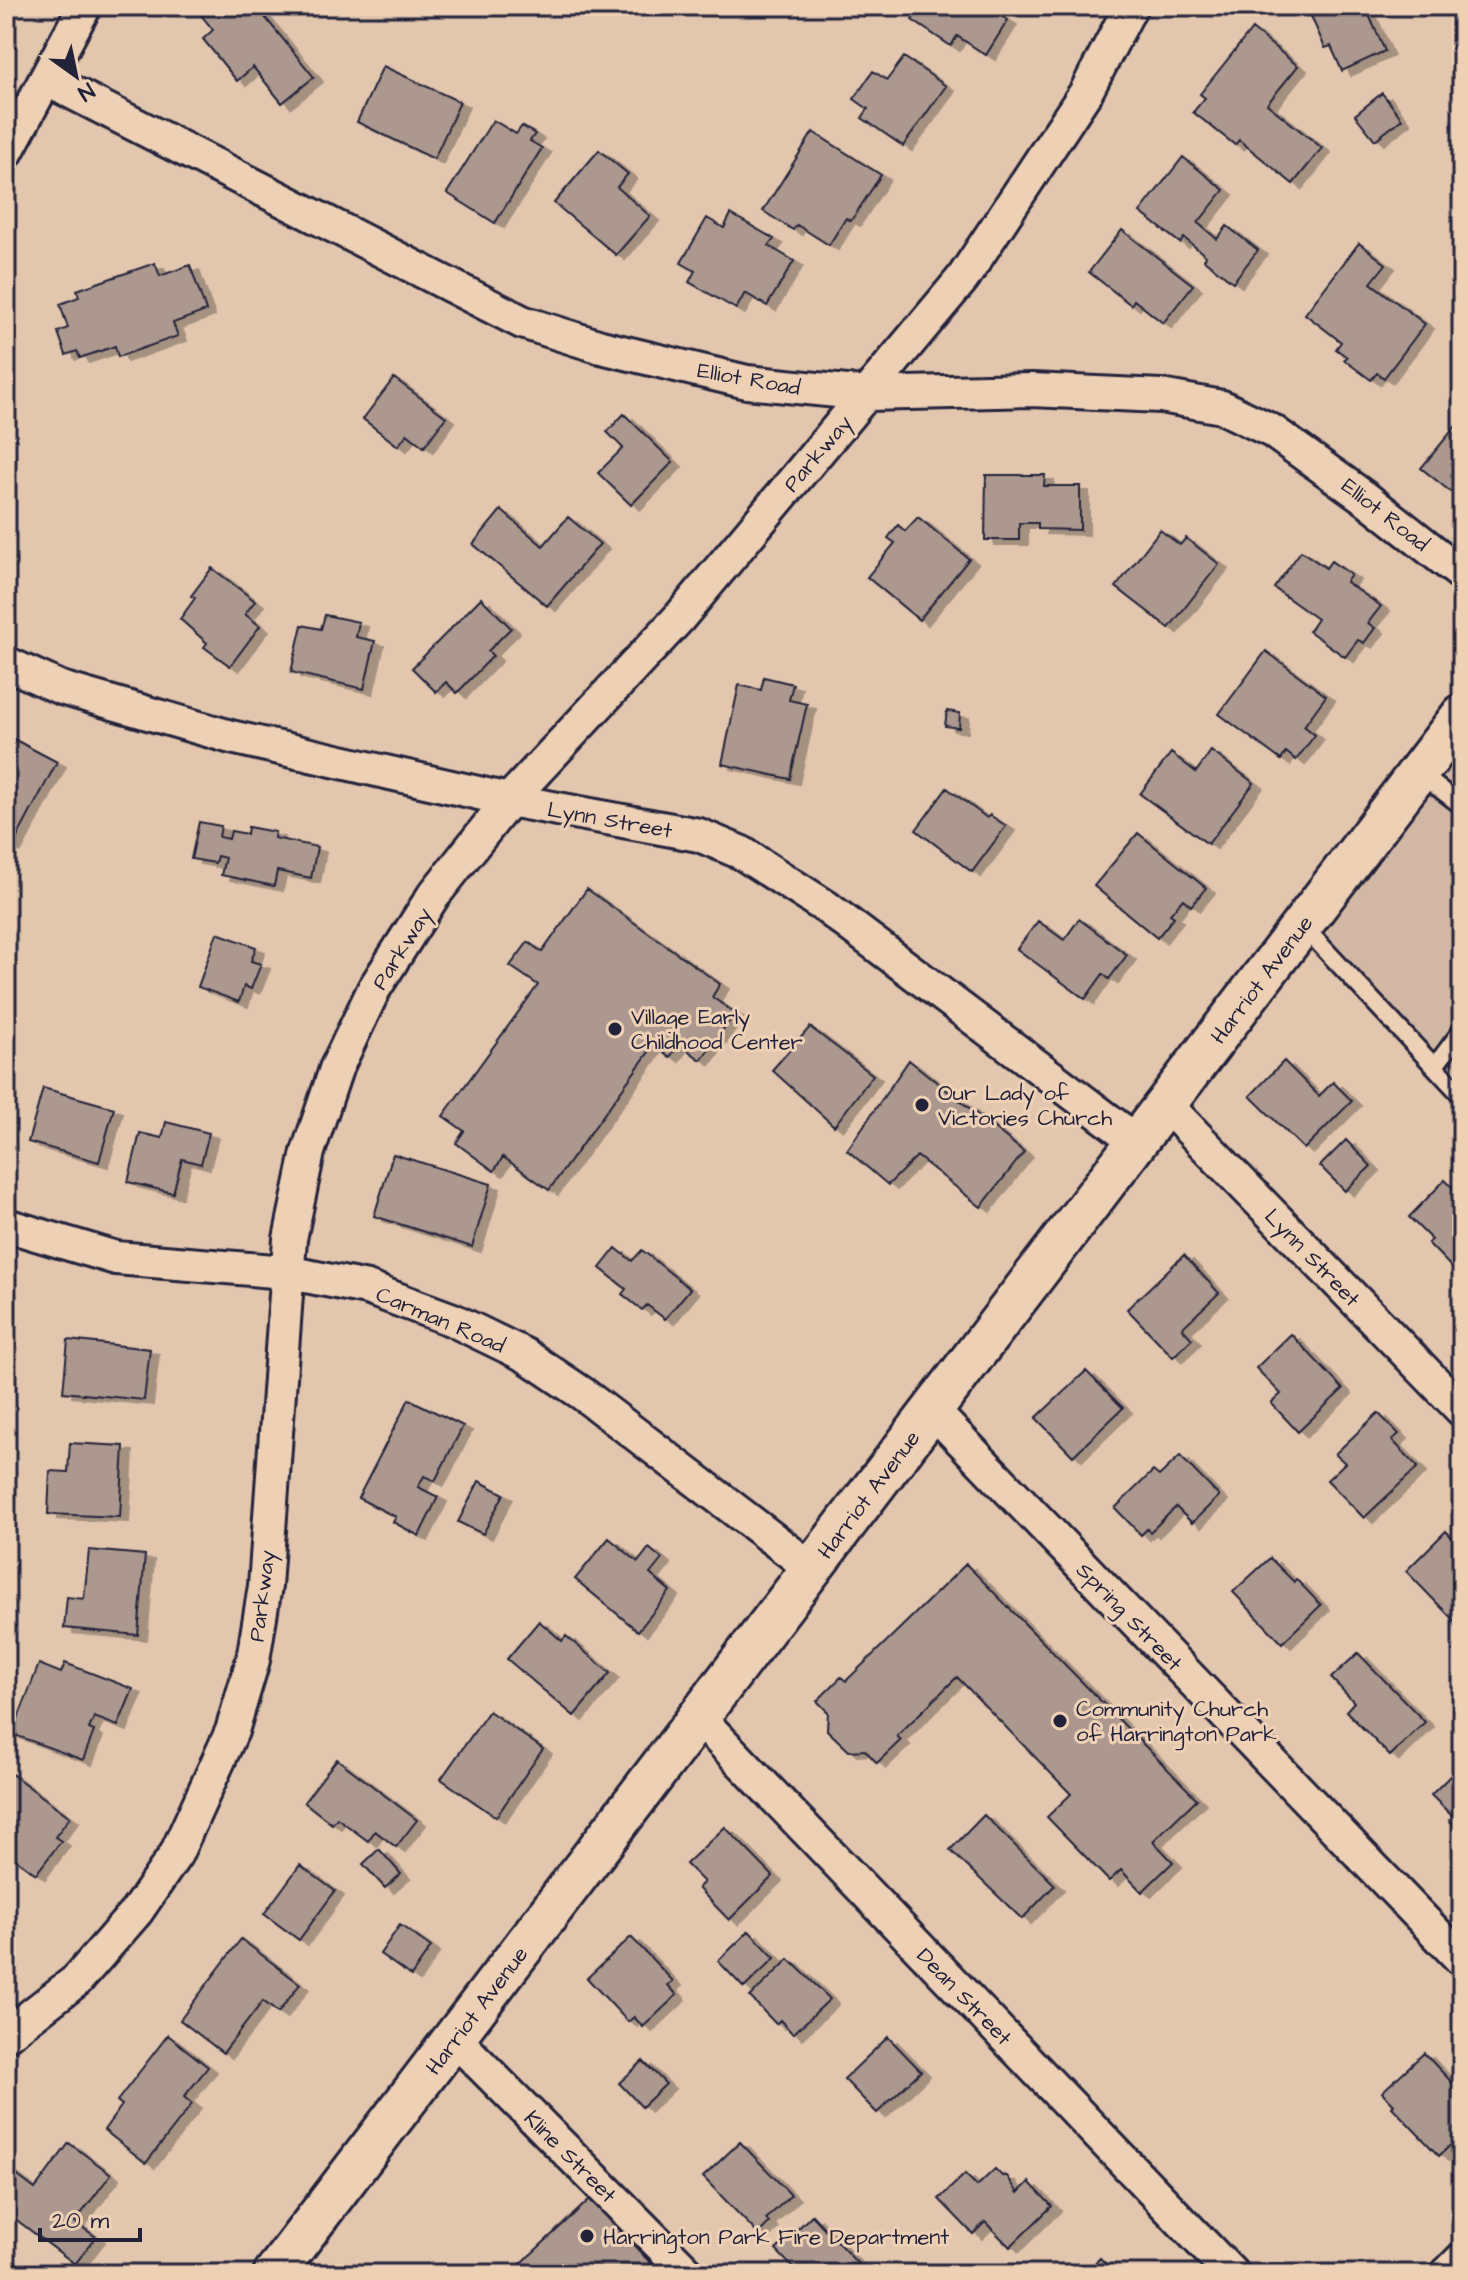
<svg xmlns="http://www.w3.org/2000/svg" width="1468" height="2280" font-family="'Architects Daughter',sans-serif">
	<style>
		.built { fill: #d2b8a4 }
		.building { fill: #ac988e; stroke: #22223b; stroke-width: 2; filter: url(#shadow) }
		.lines { fill: none; stroke-linecap: round; stroke-linejoin: round }
		.service-casing { stroke: #22223b; stroke-width: 22 }
		.minor-casing { stroke: #22223b; stroke-width: 38 }
		.tertiary-casing { stroke: #22223b; stroke-width: 46 }
		.service { stroke: #eed0b5; stroke-width: 16 }
		.minor { stroke: #eed0b5; stroke-width: 32 }
		.tertiary { stroke: #eed0b5; stroke-width: 40 }
		.poi-dot { fill: #22223b; stroke: #eed0b5; stroke-width: 3 }
		.labels { text-anchor: middle; stroke-width: 6; stroke-linejoin: round; paint-order: stroke }
		.street-label { font-size: 22px; fill: #22223b; stroke: #eed0b5 }
		.poi-label { font-size: 22px; fill: #22223b; stroke: #eed0b5; text-anchor: start }
	</style>
	<defs>
		<filter id="shadow"><feDropShadow dx="9" dy="5" stdDeviation="0" flood-color="#0004"/></filter>
	</defs>
	<rect width="100%" height="100%" fill="#e2c6ae"/>
	<filter id="ink" filterUnits="userSpaceOnUse"><feTurbulence type="fractalNoise" baseFrequency=".0125" numOctaves="2"/><feDisplacementMap in="SourceGraphic" scale="16" xChannelSelector="R" yChannelSelector="G"/><feConvolveMatrix kernelMatrix="1 2 1 2 8 2 1 2 1" color-interpolation-filters="sRGB"/></filter>
	<g filter="url(#ink)">
		<path class="built" d="M1462,715V1113L1302,925Z"/>
		<path class="building" d="M201,6H256L314,77L282,103L253,67L237,81L203,39L213,30L197,10Z
			M921,6H997L993,11L1008,20L986,55L957,36L951,46L912,20Z
			M1334,6H1365L1385,51L1342,71L1331,46L1325,48L1311,16Z
			M1252,29L1298,66L1267,104L1322,148L1293,184L1239,140L1235,145L1193,112L1205,98L1200,94Z
			M904,57L946,86L903,146L862,118L868,109L854,99L873,71L887,80Z
			M383,66L460,102L434,159L357,122Z
			M1382,93L1402,119L1375,140L1355,115Z
			M493,120L516,134L522,126L535,134L530,141L542,148L495,223L447,193Z
			M813,132L881,175L851,221L846,218L829,245L797,225L793,230L763,211Z
			M599,150L628,174L617,187L650,216L616,255L554,203Z
			M1183,157L1224,190L1198,223L1217,239L1227,226L1258,250L1233,282L1204,260L1206,256L1184,238L1180,243L1140,212Z
			M731,214L774,239L769,246L794,261L767,306L745,293L736,309L689,282L695,271L681,263L707,218L724,228Z
			M1122,230L1193,285L1163,323L1134,300L1131,305L1089,272Z
			M1359,243L1386,264L1371,283L1425,324L1384,378L1377,373L1371,380L1344,360L1347,357L1336,349L1341,342L1305,314Z
			M155,263L160,276L190,265L206,311L173,323L178,336L118,357L115,346L80,358L77,351L66,355L58,332L68,328L60,304L79,297L77,290Z
			M394,378L446,417L424,447L407,434L398,446L363,419Z
			M624,414L673,462L631,505L598,473L623,448L607,432Z
			M1459,422L1462,424V501L1421,468Z
			M986,475H1045L1044,486H1080V530L1038,529V523H1019V540H985Z
			M501,510L543,546L568,517L600,544L547,606L473,544Z
			M918,517L969,559L919,620L867,577L895,543L888,538L898,525L905,531Z
			M1160,530L1180,545L1186,538L1219,564L1169,628L1116,587Z
			M1301,551L1326,568L1331,561L1351,575L1346,582L1381,606L1368,623L1375,628L1364,643L1358,640L1345,657L1309,631L1317,619L1274,588Z
			M212,568L255,601L245,614L260,626L230,666L204,647L207,643L180,619L195,598L191,596Z
			M481,598L511,628L488,651L493,656L457,693L446,682L436,692L412,668Z
			M325,615L359,622L356,637L375,641L364,689L291,672L302,625L321,629Z
			M1266,651L1326,696L1304,726L1315,735L1296,760L1286,752L1281,760L1219,714Z
			M764,677L793,684L789,700L807,704L790,779L722,764L739,685L761,690Z
			M947,711L960,713L959,728L945,726Z
			M6,735L57,762L12,847L6,844Z
			M1211,751L1254,783L1208,844L1140,794L1171,753L1196,772Z
			M947,788L987,818L990,815L1006,826L972,872L916,830Z
			M199,822L221,826L219,837L229,839L231,831L247,834L248,827L275,832L274,838L317,847L311,878L277,871L274,886L221,875L225,858L217,856L215,863L191,859Z
			M1138,833L1206,888L1191,906L1183,899L1170,914L1174,917L1157,938L1094,886Z
			M587,889L720,984L712,997L735,1013L701,1060L679,1044L670,1057L654,1045L549,1190L503,1157L494,1171L456,1143L464,1131L443,1116L538,985L510,966L528,942L542,952Z
			M1079,919L1127,955L1109,979L1103,974L1085,999L1017,949L1038,921L1064,940Z
			M217,933L256,947L251,961L261,964L251,989L244,986L239,1002L198,987Z
			M810,1027L873,1075L834,1126L772,1070Z
			M909,1060L1024,1152L981,1207L917,1156L888,1185L847,1150Z
			M1284,1061L1319,1096L1333,1082L1352,1101L1304,1149L1250,1096Z
			M43,1088L114,1108L99,1162L28,1142Z
			M166,1122L209,1133L201,1164L182,1159L173,1193L128,1182L140,1133L162,1138Z
			M1346,1140L1371,1166L1345,1191L1320,1166Z
			M393,1154L491,1184L472,1247L374,1216Z
			M1445,1180L1462,1197V1278L1428,1243L1432,1240L1409,1217Z
			M616,1248L632,1261L642,1250L690,1289L665,1319L647,1305L642,1310L622,1294L626,1289L600,1268Z
			M1184,1255L1219,1293L1182,1328L1192,1339L1173,1357L1127,1309Z
			M1291,1334L1343,1389L1298,1432L1271,1403L1281,1394L1256,1368Z
			M68,1340L150,1349L144,1400L63,1392Z
			M1086,1371L1123,1408L1073,1456L1036,1418Z
			M409,1399L463,1426L435,1481L424,1476L418,1487L438,1497L419,1536L393,1522L396,1517L358,1498Z
			M1378,1413L1399,1434L1392,1440L1418,1467L1364,1518L1327,1480L1345,1463L1335,1454Z
			M70,1443L124,1446L120,1517L48,1514L50,1471L68,1472Z
			M1180,1456L1219,1496L1192,1523L1176,1507L1150,1532L1147,1529L1141,1535L1115,1508L1153,1471L1159,1476Z
			M479,1481L504,1494L483,1534L458,1522Z
			M1446,1531L1462,1548V1629L1406,1571Z
			M609,1538L638,1562L649,1548L662,1559L650,1574L670,1591L638,1631L575,1579Z
			M89,1550L145,1555L138,1635L64,1628L67,1597L84,1599Z
			M1270,1558L1294,1582L1296,1579L1321,1605L1282,1643L1233,1592Z
			M966,1564L1197,1799L1153,1841L1173,1862L1142,1892L1121,1870L1109,1881L1047,1817L1071,1794L957,1677L897,1736L901,1740L877,1763L865,1750L849,1751L827,1730L828,1712L817,1701L841,1677L846,1681Z
			M539,1621L562,1641L566,1636L610,1673L574,1716L507,1659Z
			M1358,1653L1425,1722L1390,1756L1346,1711L1354,1702L1331,1678Z
			M65,1663L133,1689L118,1726L94,1717L89,1729L94,1731L83,1760L12,1734L39,1664L61,1673Z
			M489,1711L543,1749L496,1817L441,1779Z
			M337,1759L417,1820L396,1847L375,1831L368,1841L337,1818L332,1824L304,1802Z
			M1462,1764V1833L1449,1820L1453,1817L1431,1795Z
			M6,1770L70,1817L55,1837L61,1841L36,1874L6,1852Z
			M984,1815L1055,1885L1022,1919L950,1850Z
			M725,1827L773,1876L729,1920L698,1888L704,1882L686,1864Z
			M379,1849L401,1874L385,1888L363,1864Z
			M300,1865L335,1891L299,1940L264,1914Z
			M400,1925L431,1947L411,1976L380,1954Z
			M749,1931L775,1958L744,1988L718,1961Z
			M631,1937L673,1981L668,1985L677,1995L643,2027L634,2017L628,2022L587,1978Z
			M241,1939L300,1984L278,2013L263,2001L223,2053L180,2020Z
			M789,1959L830,1999L793,2034L780,2020L776,2024L750,1997Z
			M168,2035L208,2067L184,2097L192,2104L146,2163L104,2130L122,2105L117,2101Z
			M888,2037L921,2071L877,2113L844,2079Z
			M1424,2053L1462,2093V2134L1439,2156L1392,2107L1394,2105L1382,2092Z
			M643,2061L666,2084L642,2107L619,2083Z
			M740,2142L791,2195L766,2219L769,2223L758,2234L703,2177Z
			M69,2143L111,2174L75,2222L96,2237L75,2264L6,2212V2167L35,2189Z
			M995,2169L1002,2176H1007L1018,2193L1029,2182L1052,2206L1010,2247L985,2222L973,2234L939,2199L965,2174L977,2186Z
			M590,2199L661,2274H510Z
			M812,2215L858,2264L847,2274H799L776,2250Z
			M1100,2258L1116,2274H1084Z"/>
		<g class="lines">
			<defs>
				<path id="service" d="M1419,773L1462,806
					M1302,925L1462,1096
					M1435,1066L1462,1030"/>
				<path id="minor" d="M46,79L522,322L601,347L747,382L867,394L1032,390L1161,396L1222,407L1272,431L1368,500L1462,574
					M6,153L85,6
					M6,663L61,688L231,737L509,800L699,835L742,853L826,907L1136,1141
					M1165,1104L1462,1410
					M6,1225L116,1258L286,1272L367,1288L453,1320L525,1355L583,1394L811,1568
					M932,1410L1462,1960
					M699,1718L1232,2274
					M6,2035L77,1980L137,1911L176,1854L232,1731L253,1660L265,1586L290,1239L308,1152L336,1069L374,989L433,896L509,800L679,618L963,278L1086,92L1131,6
					M454,2038L689,2274
					M1447,2274L1462,2259"/>
				<path id="tertiary" d="M274,2274L1462,715"/>
			</defs>
			<use href="#service" class="service-casing"/>
			<use href="#minor" class="minor-casing"/>
			<use href="#tertiary" class="tertiary-casing"/>
			<use href="#service" class="service"/>
			<use href="#minor" class="minor"/>
			<use href="#tertiary" class="tertiary"/>
		</g>
	</g>
	<g class="poi-dot">
		<circle cx="615" cy="1029" r="8"/>
		<circle cx="922" cy="1105" r="8"/>
		<circle cx="1060" cy="1721" r="8"/>
		<circle cx="587" cy="2236" r="8"/>
	</g>
	<g class="labels">
		<g class="street-label">
			<text transform="translate(749 378) rotate(10)" y="8">Elliot Road</text>
			<text transform="translate(817 453) rotate(-50)" y="8">Parkway</text>
			<text transform="translate(1386 514) rotate(38)" y="8">Elliot Road</text>
			<text transform="translate(610 819) rotate(10)" y="8">Lynn Street</text>
			<text transform="translate(401 948) rotate(-58)" y="8">Parkway</text>
			<text transform="translate(1261 979) rotate(-53)" y="8">Harriot Avenue</text>
			<text transform="translate(1313 1257) rotate(46)" y="8">Lynn Street</text>
			<text transform="translate(441 1319) rotate(23)" y="8">Carman Road</text>
			<text transform="translate(868 1494) rotate(-53)" y="8">Harriot Avenue</text>
			<text transform="translate(261 1596) rotate(-83)" y="8">Parkway</text>
			<text transform="translate(1130 1616) rotate(46)" y="8">Spring Street</text>
			<text transform="translate(965 1996) rotate(46)" y="8">Dean Street</text>
			<text transform="translate(476 2010) rotate(-53)" y="8">Harriot Avenue</text>
			<text transform="translate(571 2156) rotate(45)" y="8">Kline Street</text>
		</g>
		<g class="poi-label">
			<text x="631" y="1024">Village Early<tspan x="631" dy="25">Childhood Center</tspan></text>
			<text x="938" y="1100">Our Lady of<tspan x="938" dy="25">Victories Church</tspan></text>
			<text x="1076" y="1716">Community Church<tspan x="1076" dy="25">of Harrington Park</tspan></text>
			<text x="603" y="2244">Harrington Park Fire Department</text>
		</g>
	</g>
	<rect width="1468" height="2280" fill="none" stroke="#eed0b5" stroke-width="32"/>
	<rect x="16" y="16" width="1436" height="2248" fill="none" stroke="#22223b" stroke-width="3" filter="url(#ink)"/>
	<g transform="translate(76 76) rotate(147)" stroke="#eed0b5" stroke-width="6" paint-order="stroke">
	<path d="M0-6L14 30L0 20L-14 30Z" fill="#22223b"/>
	<text y="-12" font-size="22" font-weight="bold" text-anchor="middle" fill="#22223b">N</text>
	</g>
	<path d="M40 2228v12h100v-12" fill="none" stroke="#22223b" stroke-width="4"/>
	<text x="52" y="2228" font-size="24" fill="#22223b" stroke="#eed0b5" stroke-width="6" paint-order="stroke">20 m</text>
</svg>
